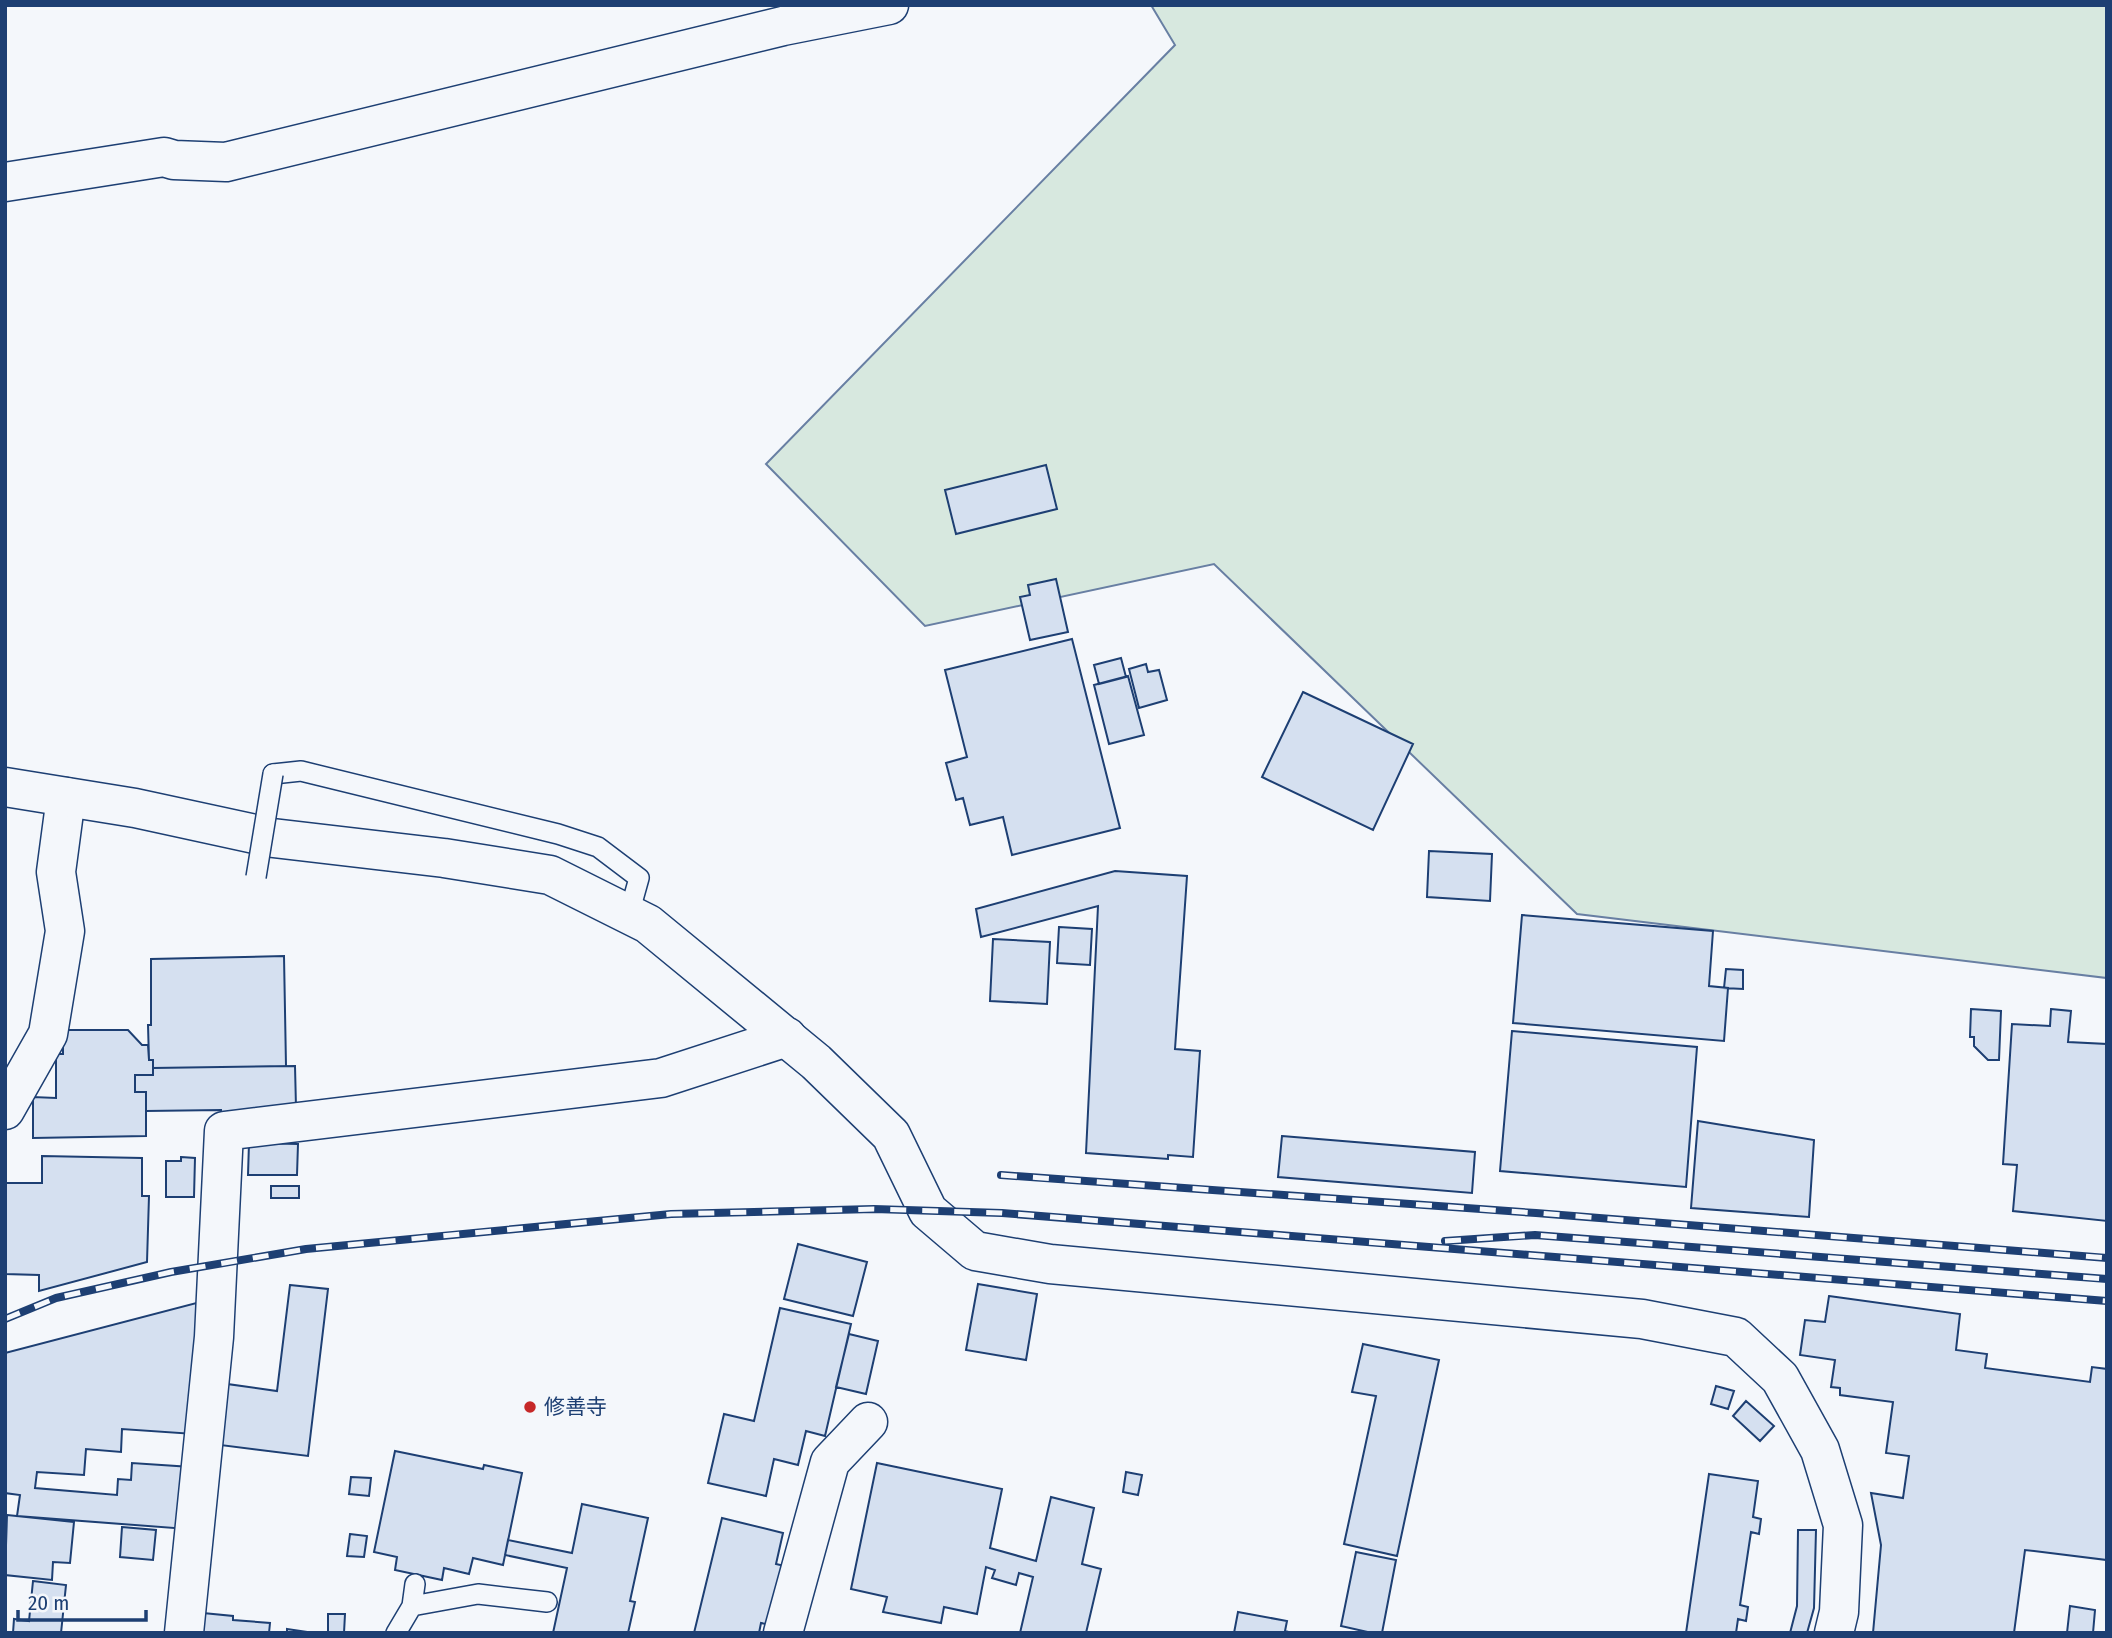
<svg xmlns="http://www.w3.org/2000/svg" width="2112" height="1638" font-family="'Fira Sans Condensed','Noto Sans JP',sans-serif">
	<style>
		.green { fill: #d7e8df; stroke: #687fa3; stroke-width: 2 }
		.building { fill: #d5e0f0; stroke: #1d3f73; stroke-width: 2 }
		.lines { fill: none; stroke-linecap: round; stroke-linejoin: round }
		.lane-casing { stroke: #1d3f73; stroke-width: 22 }
		.street-casing { stroke: #1d3f73; stroke-width: 41 }
		.secondary-casing { stroke: #1d3f73; stroke-width: 41 }
		.lane { stroke: #f4f7fb; stroke-width: 19 }
		.street { stroke: #f4f7fb; stroke-width: 38 }
		.secondary { stroke: #f4f7fb; stroke-width: 38 }
		.rail-casing { stroke: #1d3f73; stroke-width: 8 }
		.rail { stroke: #f4f7fb; stroke-width: 5; stroke-dasharray: 16; stroke-linecap: butt }
		.lane-bridge-casing { stroke: #1d3f73; stroke-width: 22; stroke-linecap: butt }
		.lane-bridge { stroke: #f4f7fb; stroke-width: 19 }
		.poi-dot { fill: #c62828; stroke: #f4f7fb; stroke-width: 2.5 }
		.labels { text-anchor: middle; stroke-width: 5; stroke-linejoin: round; paint-order: stroke }
		.poi-label { font-size: 21px; fill: #1d3f73; stroke: #f4f7fb; text-anchor: start }
	</style>
	<rect width="100%" height="100%" fill="#f4f7fb"/>
	<path class="green" d="M1151,5H2107V978L1577,914L1214,564L925,626L766,464L1175,45Z"/>
	<path class="building" d="M1046,465L1057,509L956,534L945,490Z
		M1056,579L1068,632L1030,640L1020,597L1030,595L1028,585Z
		M1072,639L1120,828L1012,855L1003,817L970,825L963,798L956,800L946,763L967,757L945,670Z
		M1121,658L1126,677L1099,684L1094,665Z
		M1146,664L1148,672L1159,670L1167,700L1139,708L1129,669Z
		M1128,676L1144,735L1109,744L1094,685Z
		M1303,692L1413,744L1373,830L1262,777Z
		M1429,851L1492,854L1490,901L1427,897Z
		M1115,871L1187,876L1175,1049L1200,1051L1193,1157L1168,1155V1159L1086,1153L1098,906L981,937L976,909Z
		M1522,915L1713,931L1709,986L1728,988L1724,1041L1513,1023Z
		M1059,927L1092,929L1090,965L1057,963Z
		M993,939L1050,942L1047,1004L990,1001Z
		M284,956L286,1066L153,1068V1060H149L148,1025H151V959Z
		M1726,969L1743,970V989L1724,988Z
		M1971,1009L2001,1011L1999,1060H1988L1974,1046V1037H1970Z
		M2051,1009L2071,1011L2068,1042L2107,1044V1221L2013,1211L2017,1165L2003,1164L2012,1024L2050,1026Z
		M63,1030H128L142,1045H148L149,1060H153V1075H135V1092H146V1136L33,1138V1097L56,1098V1054H63Z
		M1512,1031L1697,1047L1686,1187L1500,1171Z
		M295,1066L296,1107L221,1113V1110L146,1111V1092H135V1075H153V1068Z
		M1698,1121L1814,1140L1809,1217L1691,1208Z
		M1282,1136L1475,1152L1472,1193L1278,1177Z
		M249,1143L298,1144L297,1175H248Z
		M42,1156L142,1158V1196H149L147,1262L39,1291V1275L5,1274V1183H42Z
		M181,1157L195,1158L194,1197H166V1161H181Z
		M271,1186H299V1198H271Z
		M798,1244L867,1262L853,1316L784,1299Z
		M978,1284L1037,1294L1026,1360L966,1350Z
		M290,1285L328,1289L308,1456L220,1445L227,1384L277,1391Z
		M1829,1296L1960,1314L1956,1350L1987,1354L1985,1368L2090,1382L2092,1367L2107,1369V1560L2025,1550L2014,1633H1873L1881,1545L1871,1493L1903,1498L1909,1456L1886,1453L1893,1402L1840,1395V1388L1831,1387L1835,1360L1800,1355L1805,1320L1825,1322Z
		M204,1301L194,1434L122,1429L121,1452L86,1449L84,1475L37,1472L35,1488L117,1495L118,1479L131,1480L132,1463L191,1467L187,1529L17,1516L20,1495L5,1493V1353Z
		M780,1308L851,1324L825,1436L806,1431L798,1465L774,1459L766,1496L708,1483L724,1414L754,1421Z
		M849,1334L878,1341L866,1394L836,1387Z
		M1363,1344L1439,1360L1397,1556L1344,1544L1376,1396L1352,1392Z
		M1716,1386L1734,1391L1728,1409L1711,1404Z
		M1746,1401L1774,1426L1760,1441L1733,1416Z
		M395,1451L483,1469L484,1465L522,1473L503,1565L473,1558L469,1574L444,1568L442,1580L395,1570L397,1557L374,1552Z
		M877,1463L1002,1489L990,1548L1036,1561L1051,1497L1094,1508L1082,1564L1101,1569L1086,1633H1020L1033,1577L1019,1573L1016,1585L992,1578L995,1570L986,1567L977,1614L944,1607L941,1623L883,1612L887,1597L851,1589Z
		M1126,1472L1142,1475L1138,1495L1123,1492Z
		M1709,1474L1758,1481L1753,1517L1761,1519L1759,1534L1751,1532L1740,1605L1748,1607L1746,1621L1738,1619L1736,1633H1686Z
		M351,1477L371,1478L369,1496L349,1494Z
		M582,1504L648,1518L630,1601L635,1602L628,1633H553L567,1568L505,1555L508,1540L572,1553Z
		M7,1515L74,1522L70,1563L53,1562L52,1580L5,1575Z
		M722,1518L783,1533L776,1564L789,1567L775,1626L761,1623L759,1633H694Z
		M122,1527L156,1530L153,1560L120,1557Z
		M1798,1530H1816L1814,1608L1807,1633H1790L1797,1606Z
		M350,1534L367,1536L364,1557L347,1556Z
		M1356,1552L1396,1560L1382,1633H1372L1341,1626Z
		M33,1581L66,1585L61,1633H13L14,1619L29,1621Z
		M2070,1606L2095,1610L2093,1633H2067Z
		M1238,1612L1287,1621L1285,1631L1292,1633H1234Z
		M203,1613L233,1616V1620L270,1623L269,1633H202Z
		M328,1614H345L344,1633H328Z
		M287,1629L314,1633H287Z"/>
	<g class="lines">
		<defs>
			<path id="lane" d="M273,774L301,771L558,834L598,847L639,878L629,914
				M412,1606L415,1584
				M396,1633L412,1606L478,1594L547,1602"/>
			<path id="street" d="M5,182L164,157L174,160L226,162L783,26L889,5
				M5,1110L48,1034L65,931L56,872L66,797
				M184,1633L214,1337L224,1131L661,1078L787,1037
				M783,1633L830,1462L868,1422"/>
			<path id="secondary" d="M5,787L135,808L273,838L444,858L550,875L648,924L816,1062L891,1135L928,1211L975,1251L1050,1264L1642,1319L1736,1337L1780,1378L1820,1450L1843,1525L1839,1612L1834,1633"/>
		</defs>
		<use href="#lane" class="lane-casing"/>
		<use href="#street" class="street-casing"/>
		<use href="#secondary" class="secondary-casing"/>
		<use href="#lane" class="lane"/>
		<use href="#street" class="street"/>
		<use href="#secondary" class="secondary"/>
		<defs>
			<path id="rail" d="M1001,1175L1536,1213L2107,1258
				M1445,1241L1535,1235L2107,1279
				M5,1319L56,1298L171,1272L306,1249L671,1214L874,1209L1002,1213L2107,1301"/>
		</defs>
		<use href="#rail" class="rail-casing"/>
		<use href="#rail" class="rail"/>
		<defs>
			<path id="lane-bridge" d="M256,877L273,774"/>
		</defs>
		<use href="#lane-bridge" class="lane-bridge-casing"/>
		<use href="#lane-bridge" class="lane-bridge"/>
	</g>
	<circle class="poi-dot" cx="530" cy="1407" r="7"/>
	<g class="labels">
		<g class="poi-label">
			<text x="544" y="1414">修善寺</text>
		</g>
	</g>
	<rect width="2112" height="1638" fill="none" stroke="#1d3f73" stroke-width="14"/>
	<path d="M18 1610v10h128v-10" fill="none" stroke="#1d3f73" stroke-width="3.5"/>
	<text x="28" y="1610" font-size="21" fill="#1d3f73" stroke="#f4f7fb" stroke-width="5" paint-order="stroke">20 m</text>
</svg>
